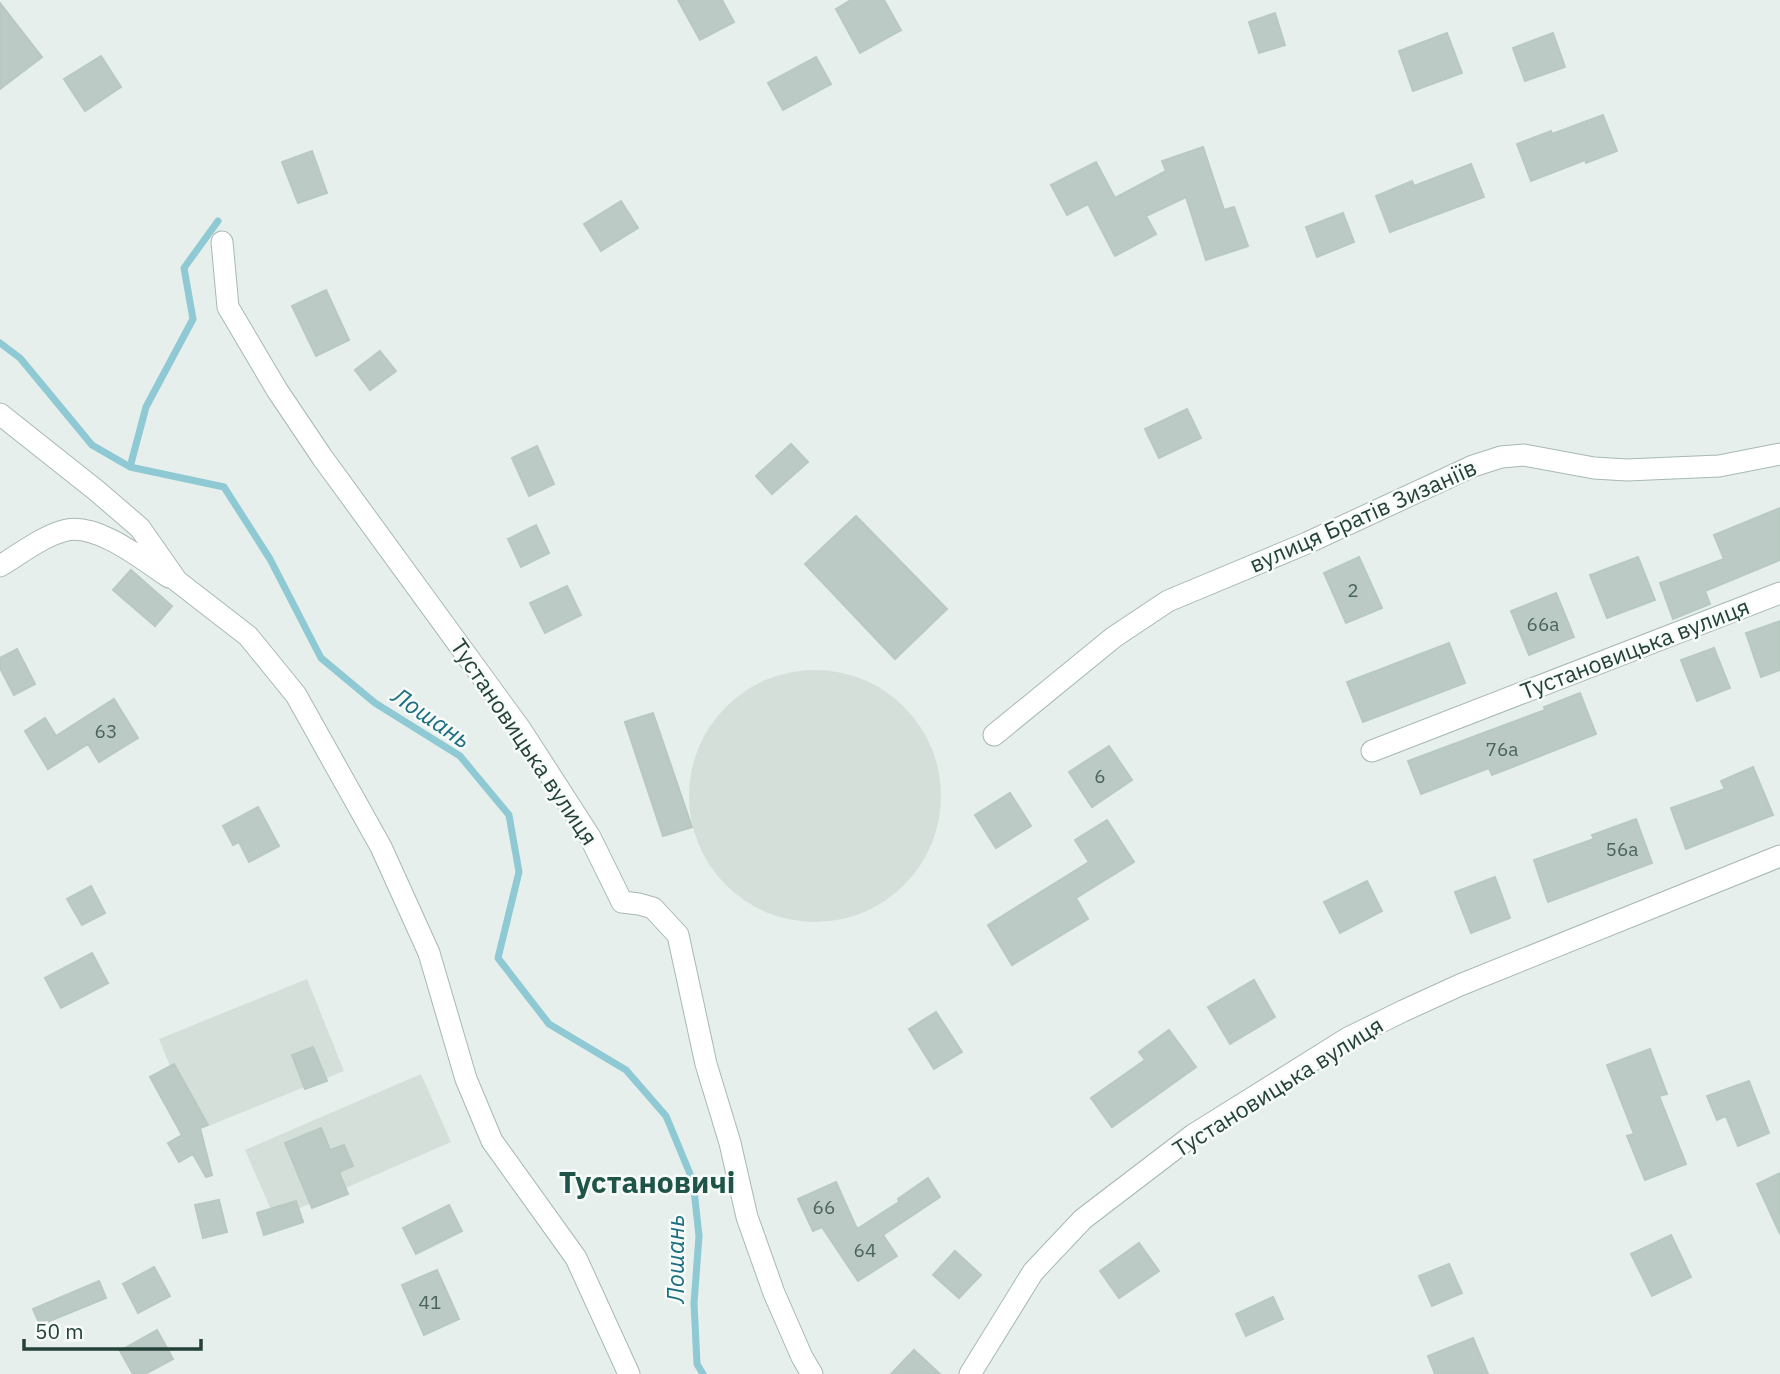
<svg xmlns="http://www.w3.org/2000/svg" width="1780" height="1374" font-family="'IBM Plex Sans',sans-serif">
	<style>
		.built { fill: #d4dfda }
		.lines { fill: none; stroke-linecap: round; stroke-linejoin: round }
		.stream { stroke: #8ec9d4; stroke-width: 7 }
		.building { fill: #bbcac4; stroke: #b8c9c2; stroke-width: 2 }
		.minor-casing { stroke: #a8b8b2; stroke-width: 23 }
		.minor { stroke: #fff; stroke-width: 21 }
		.labels { text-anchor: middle; stroke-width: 5; stroke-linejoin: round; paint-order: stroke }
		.number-label { font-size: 19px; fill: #4a645c }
		.street-label { font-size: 23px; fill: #24423a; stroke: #f7fbf9 }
		.water-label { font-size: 24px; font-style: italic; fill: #1c6f80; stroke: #f7fbf9 }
		.district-label { font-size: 30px; font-weight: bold; fill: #1f5548; stroke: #f7fbf9 }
	</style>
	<rect width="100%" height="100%" fill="#e6efeb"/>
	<path class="built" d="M689 796a126 126 0 1 1 252 0a126 126 0 1 1-252 0Z
		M307,979L344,1071L196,1131L159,1039Z
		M421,1074L451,1142L275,1219L245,1150Z"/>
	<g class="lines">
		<path class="stream" d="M0,343L20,358L92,445L130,467L224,487L270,559L321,658L375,703L460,756L509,815L519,872L498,958L549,1024L626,1070L666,1116L693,1181L699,1236L694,1303L697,1364L703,1374
			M130,467L146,407L193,319L184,268L218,221"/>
	</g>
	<path class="building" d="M678,0H722L734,22L700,40Z
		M851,0H884L901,30L860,53L836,9Z
		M0,3L42,57L0,89Z
		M1275,13L1285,45L1259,53L1249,22Z
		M1447,33L1462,73L1413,91L1399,51Z
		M1553,33L1565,67L1525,81L1513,48Z
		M101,56L121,87L85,111L64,79Z
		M816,57L831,84L783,110L768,83Z
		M1603,115L1617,151L1586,163L1585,160L1531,181L1517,144L1551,131L1552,134Z
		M1203,147L1224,210L1234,207L1248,246L1206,260L1186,197L1146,216L1156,234L1115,256L1088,204L1067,215L1051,185L1096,162L1115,198L1166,171L1162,161Z
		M312,151L327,193L298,203L282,162Z
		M1471,164L1484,197L1390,232L1376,196L1412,181L1414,186Z
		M621,201L638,228L601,251L584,224Z
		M1343,213L1354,242L1317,257L1306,227Z
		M326,290L349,340L316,356L292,306Z
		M380,351L396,371L370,390L355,370Z
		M1187,409L1201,438L1159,458L1145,429Z
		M791,444L808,462L772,494L756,476Z
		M537,446L554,484L529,496L512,458Z
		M1780,508V560L1705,591L1710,604L1673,619L1660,583L1724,559L1714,535Z
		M856,516L947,609L895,659L805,564Z
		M536,525L549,553L521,567L508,539Z
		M1359,557L1382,608L1346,623L1324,573Z
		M1638,557L1655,600L1607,618L1590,575Z
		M131,570L172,606L155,626L113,590Z
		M567,586L581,615L545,633L530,603Z
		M1556,593L1574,637L1529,655L1511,611Z
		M1780,621V670L1761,677L1746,633Z
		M1449,643L1465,683L1363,722L1347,682Z
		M1714,648L1730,688L1697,701L1681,660Z
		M17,649L35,684L14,695L0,668V658Z
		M1580,693L1596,734L1492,775L1489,768L1421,794L1408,761L1545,710L1544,707Z
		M114,699L138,738L99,762L88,744L48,769L25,731L45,718L56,736Z
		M653,713L692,827L663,836L625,722Z
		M1109,746L1132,780L1092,807L1069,772Z
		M1753,767L1773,815L1686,849L1671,808L1725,789L1721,781Z
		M1010,793L1031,826L996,848L975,815Z
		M258,807L279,846L249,862L239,842L233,845L223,826Z
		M1636,819L1652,863L1548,902L1534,860L1594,839L1592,835Z
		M1107,820L1134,862L1076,898L1088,919L1012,965L988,925L1089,862L1075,840Z
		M1495,877L1510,918L1471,933L1455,892Z
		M1367,881L1382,911L1340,933L1324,902Z
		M91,886L105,913L82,925L67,899Z
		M92,953L108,983L61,1008L45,978Z
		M1254,980L1275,1017L1230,1044L1208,1007Z
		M936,1012L962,1052L934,1069L909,1029Z
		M1169,1030L1196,1067L1112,1127L1091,1098L1145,1060L1139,1052Z
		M313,1047L327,1081L305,1089L292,1055Z
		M1650,1049L1667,1094L1659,1096L1686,1164L1645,1180L1627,1136L1634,1134L1607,1065Z
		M174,1064L208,1125L200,1128L212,1175L206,1177L193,1154L179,1162L168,1143L182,1135L150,1077Z
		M1749,1081L1769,1133L1738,1146L1726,1116L1717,1120L1707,1096Z
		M321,1128L330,1150L344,1145L353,1166L339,1172L348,1194L312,1208L285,1143Z
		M1780,1173V1234L1757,1184Z
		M928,1178L940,1197L883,1235L897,1256L858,1281L822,1227L813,1231L798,1199L836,1182L857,1229L899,1202L898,1199Z
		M219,1200L227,1232L203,1238L195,1205Z
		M296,1201L303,1222L264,1235L257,1213Z
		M449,1205L462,1231L416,1254L403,1228Z
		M1671,1235L1691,1277L1652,1296L1631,1254Z
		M1139,1243L1159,1271L1119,1298L1100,1271Z
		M955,1251L981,1275L959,1298L933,1275Z
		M1449,1264L1462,1293L1432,1306L1419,1276Z
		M154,1267L170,1296L138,1313L123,1284Z
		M437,1270L459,1319L424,1335L402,1285Z
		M99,1281L106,1298L40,1325L33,1309Z
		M1273,1297L1283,1319L1246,1336L1236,1314Z
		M157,1330L173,1359L145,1374H133L120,1351Z
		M1473,1338L1488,1374H1435L1428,1356Z
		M914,1350L940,1374H891Z"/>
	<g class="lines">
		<defs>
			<path id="minor" d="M222,242L228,307L277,390L322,457L521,730L590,837L622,902L639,904L653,908L678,935L706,1064L730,1143L747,1217L774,1293L802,1357L812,1374
				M0,414L97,491L140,528L177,581L248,636L296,695L381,847L429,953L466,1079L492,1141L576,1258L629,1374
				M0,566C20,554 44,535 67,530C99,524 143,560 169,577
				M994,735L1114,637L1168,601L1307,543L1473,466L1501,457L1524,455L1594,468L1627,470L1719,466L1780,454
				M1372,751L1780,593
				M970,1374L1033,1272L1083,1219L1193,1135L1348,1038L1403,1011L1460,985L1780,856"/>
		</defs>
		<use href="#minor" class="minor-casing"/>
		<use href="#minor" class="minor"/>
	</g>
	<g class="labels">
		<g class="number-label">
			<text x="1353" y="597">2</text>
			<text x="1543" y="631">66а</text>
			<text x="106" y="738">63</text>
			<text x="1502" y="756">76а</text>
			<text x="1100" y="783">6</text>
			<text x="1622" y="856">56а</text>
			<text x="824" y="1214">66</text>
			<text x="865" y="1257">64</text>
			<text x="430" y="1309">41</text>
		</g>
		<g class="street-label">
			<text transform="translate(1363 516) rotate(-24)" y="8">вулиця Братів Зизаніїв</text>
			<text transform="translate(1635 649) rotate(-21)" y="8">Тустановицька вулиця</text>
			<text transform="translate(524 742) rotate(56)" y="8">Тустановицька вулиця</text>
			<text transform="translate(1278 1087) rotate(-32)" y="8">Тустановицька вулиця</text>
		</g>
		<g class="water-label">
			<text transform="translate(431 718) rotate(34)" y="8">Лошань</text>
			<text transform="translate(676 1259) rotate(-90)" y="8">Лошань</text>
		</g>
		<g class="district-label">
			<text x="647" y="1193">Тустановичі</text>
		</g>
	</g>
	<path d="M24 1339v10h177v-10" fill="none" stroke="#24423a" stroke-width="3.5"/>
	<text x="35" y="1339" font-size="21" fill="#24423a" stroke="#f7fbf9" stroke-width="5" paint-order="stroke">50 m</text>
</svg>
